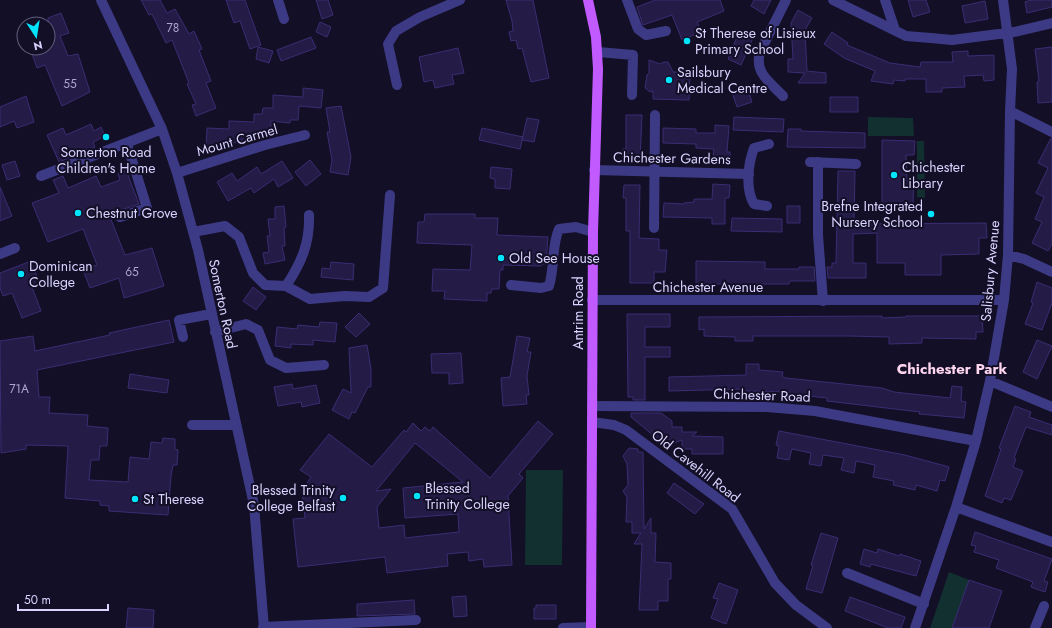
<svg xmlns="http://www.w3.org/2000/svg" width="1052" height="628" font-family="Jost,sans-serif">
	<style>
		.green { fill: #12302f }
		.building { fill: #241b47; stroke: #3b2d73; fill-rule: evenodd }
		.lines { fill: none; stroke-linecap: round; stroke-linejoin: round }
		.minor { stroke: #3d3a85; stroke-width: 10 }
		.major { stroke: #c25bff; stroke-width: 10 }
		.poi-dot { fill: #00e5ff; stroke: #130f26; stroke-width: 1.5 }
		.labels { text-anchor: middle; stroke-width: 4; stroke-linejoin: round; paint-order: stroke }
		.number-label { font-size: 12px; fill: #aca6d1 }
		.poi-label { font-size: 14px; fill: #d9d4ff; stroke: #130f26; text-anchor: start }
		.street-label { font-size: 14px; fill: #d9d4ff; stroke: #130f26 }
		.neighbourhood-label { font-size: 15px; font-weight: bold; fill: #ffd6f0; stroke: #130f26 }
	</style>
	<rect width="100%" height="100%" fill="#130f26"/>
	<path class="green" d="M868,117L913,118L914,136H868Z
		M917,141H924L925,198L917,197Z
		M526,470H563L562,565H525Z
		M949,572L969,580L952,628H930Z"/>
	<path class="building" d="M141,0H160L167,13L175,9L189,34L194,31L202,49L199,50L211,81L206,83L216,108L196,116L192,105L196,104L187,84L189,83L172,40L166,43L152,14L149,15Z
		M226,0H245L261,45L250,49L240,21L234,23Z
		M316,0H328L333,15L322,19Z
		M506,0H533L549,78L531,82L522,48L518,49L516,40L511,41L509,32L513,31L512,21Z
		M655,0H720L724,11L697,22L701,32L682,40L672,15L643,25L637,7Z
		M754,0H771L764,14L751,6Z
		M908,0H926L930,12L913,17Z
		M1031,0H1052V7L1027,13L1025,2Z
		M985,1L988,19L965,23L962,6Z
		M798,10L812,18L805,30L807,71L826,73V83H798L805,73L788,72V59H793L791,23Z
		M61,13L69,33L60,36L68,56L78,54L90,92L62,106L45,65L37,68L30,48H48V18Z
		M320,22L331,27L327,37L316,32Z
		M739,32L753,38L741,65L728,59Z
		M832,32L848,43L847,45L890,63L920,67L921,62H953L952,52L968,51V56L994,55V80L984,81L983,75L964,76L965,87L942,88V92H926V79H905V81L894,80L893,84L871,81L875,71L844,58L824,44Z
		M311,37L316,48L281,61L277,50Z
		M258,47L273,51L269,63L256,59Z
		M1052,47V102L1038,103L1037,82L1039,81L1035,49Z
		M458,48L464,73L452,75L454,84L435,88L433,80L424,82L419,57Z
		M649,60L660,64L664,62H668L673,72H690L689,100L653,99V91L650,92L645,88L647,75L649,73Z
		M747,87L752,102L737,107L732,92Z
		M303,88L323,90L321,108L299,106L298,120H290V123L271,121V133H265V136L248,135V140H241L240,143L226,142V148L206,147L207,128L229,129V121L254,122V114H262L263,108H273V95L303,97Z
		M26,96L34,122L17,128L14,121L0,127V107Z
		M830,97H858V112H830Z
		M341,106L351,157L348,175L330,172L332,160L327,132H330L326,108Z
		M626,115H642L640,161H623V149H626Z
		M734,117L784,119L783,132L733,130Z
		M527,118L539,120L534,142L522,140Z
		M91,124L94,131L101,127L105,136L93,142L95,147L59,162L47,135L63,128L66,135Z
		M715,125L729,126L727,152H730V165L712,164L714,149L696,148V144L663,143V128L696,129V133H715Z
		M482,128L523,137L520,149L479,140Z
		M788,129H801V131L865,133V148L787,147Z
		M1051,138H1052V244L1048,251L1032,243L1042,222L1035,219L1044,197L1036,193L1048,168L1038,163Z
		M882,140L915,141L914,155H906L907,181H914L913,203H907V209L882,203Z
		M310,160L321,174L306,186L295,172Z
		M15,161L20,176L7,180L2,165Z
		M282,161L293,178L278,187L274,179L254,193L251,188L228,201L217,182L232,173L237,181L257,167L261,174Z
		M491,167L512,169L510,189L495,188V179L490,178Z
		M126,170L139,204L118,211L110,217L125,255L152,248L164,286L124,298L119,278L90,288L83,270L97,265L83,229L48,242L32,203L59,193L53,180L63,176L68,188L96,176L101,187L120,180L118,174Z
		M838,171H855L854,224L986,223L987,238H979V254L941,255V275H905V263H877V233L853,234V263H866V278H828L827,267H832V263H836Z
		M713,184L730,185L729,198H725V224H712V218L663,217L664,203L684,204V203L694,202V199H712Z
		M624,185H640L639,238L659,239V250H667L665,272H654V283H630V231H626V198H623Z
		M0,187L12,216L0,221Z
		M284,206L286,227L284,228L285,246H282L285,260L265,264L263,253L269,252L267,236H270L268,219H275V207Z
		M787,206H800V223H787Z
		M425,214H475V218H498L497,235L548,237L546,264H541V266L503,265V270H500L499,289H492L491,293H487V301L444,299L445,291H432L433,269L470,270L472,245L417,243L418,222H424Z
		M732,218L782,219V232L731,231Z
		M31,261L40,284L32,287L41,311L22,318L12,293L3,296L0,288V273Z
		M696,261L765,262V269H799V267H814L815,281H790L789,284H696Z
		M331,262L354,264L353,280L321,277L322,268L330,269Z
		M1037,282L1052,288V303L1042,330L1025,324L1033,303L1031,302Z
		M253,287L266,297L256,310L243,301Z
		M359,313L370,324L356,337L345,327Z
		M627,314H670V327H645V347H670V357H645V400H633V397H628Z
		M882,316V318L906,317V316H982L983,332H976V339L922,338V343L889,344V337L849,336H753V341H735V337L704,336V329L699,330V317Z
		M169,320L174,342L37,370L39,397H50L49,413L88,415L87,426L108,428L107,446H100L99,460H91L89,480L128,482L130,457L149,459L151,442L162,443L163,438L175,439V449L178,450L177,465H173L171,476L168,515L109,511V506L100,505V501L65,498L68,446L26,445V449L1,453L0,341L33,336L35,351L110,335L109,333Z
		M320,322L337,323L335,342L313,340V345L291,344V348L275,346L277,327L297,329L298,325L319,327Z
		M517,336L530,338L527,352H531L527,376L529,395H526L527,404L503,406L501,378L510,377Z
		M1037,340L1052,346L1037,379L1023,372Z
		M367,345L371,369V387H368L355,413L352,412L349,419L332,410L343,389L351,393L349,348Z
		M461,353L463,383L449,384V373H432L431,354Z
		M746,364H759V370L783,372L782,377L786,378L882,388L894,392L950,398L952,386L962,387L961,401L966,402L964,418L919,414L920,412L827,401V398L790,394V392L743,391V389L669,391V377L746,375Z
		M130,374L169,380L167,393L128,388Z
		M292,384L293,389L316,385L320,403L302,407L301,402L278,406L274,387Z
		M1015,406L1031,412L1029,417L1052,425V435L1026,427L1014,458L1016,459L1013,467L1023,471L1011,500L1004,498L1002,503L985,496L1001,449L999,448Z
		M631,413H661L672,421V427H682V432H697L692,436L723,437V454H692V449H682V440L666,446L631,417Z
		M538,421L553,434L519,474L523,478L508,496L512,565L484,567L483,559L469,561L468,552L447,554L448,566L387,573L385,557L298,567L293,519L305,518L302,491L311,477L300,470L329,434L372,467L404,430L406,432L413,423L421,431L425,427L430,431L433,427L490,478ZM415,443L463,482L403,488L405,518L458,514L459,532L405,538L404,525L379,528L377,507L391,489L376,491Z
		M779,431L905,455L949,467L945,481L940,480L937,491L916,485L915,490L893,485L894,481L873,477L875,465L856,461L854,473L841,470L844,458L823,455L821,466L809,464L811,453L792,449L789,460L777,458L779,446L776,445Z
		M629,448L638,449V452H643L644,529L651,518V533H656L655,562L671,563V579H668V601H658V610H639L642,544H634L641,533H632V522H626L627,497L623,491L628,485L627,464L623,456Z
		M674,483L704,504L695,514L667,493Z
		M975,532L1052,559L1044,581L1048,582L1045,592L1031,587L1033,582L996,568L999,560L974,552L976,546L971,545Z
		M821,533L838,538L822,593L806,589L813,565H811Z
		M864,549L877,553L878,549L899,556L900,554L921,561L916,576L871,564L870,567L860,564Z
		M969,580L1002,591L989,628H952Z
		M719,583L738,590L726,624L711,618L718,599L713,598Z
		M466,596L467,616L454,617L452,597Z
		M850,597L905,617L901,628H888L845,611Z
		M414,600L415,614L357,616V604Z
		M536,605H556V619H534V608H536Z
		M128,608L154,610L153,628H126Z"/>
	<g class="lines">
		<path class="minor" d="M101,0L162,129L177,173L198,250L254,505L264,628
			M278,0L284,19
			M627,0L638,29L646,35L666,31
			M833,0L906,36L931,38L952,40L1014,32L1052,23
			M885,0L895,30
			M598,52L633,55L632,95
			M397,85L388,44L396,31L420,17L460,0
			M783,96C770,82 754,73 760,52L786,0
			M1010,111L1052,132
			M810,162L856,164
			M818,162V235L823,301
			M594,170L749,174
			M177,173L265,145L305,135
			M41,176L162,129
			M767,206L754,204C745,189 748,164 754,148L769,144
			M120,217L147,208L127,144
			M654,228L655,115
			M193,232L225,226L239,237L253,273L265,285L286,286L310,299L345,296L369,297L383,288L390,195
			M0,254L15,248
			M1008,255L1024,259L1052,272
			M511,285L541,288L549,286C555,267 551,247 559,229L576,227L593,232
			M286,286C301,263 310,244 309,215
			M592,300H1004
			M215,332L246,324L258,330L270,360L286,368L324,365
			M183,337L179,320L211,314
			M990,381L1052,407
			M592,406L767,407L815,411L976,441
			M592,422L614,425L626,430L732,509L775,583L796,605L827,628
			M192,425H236
			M956,507L1052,542
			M847,573L924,604
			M263,627L416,620
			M563,628L591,627
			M915,628L956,507L976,441L990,381L1004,300L1008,255L1010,111L1012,69L1003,0
			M1035,628L1044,606"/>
		<path class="major" d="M588,0L596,37L598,69L593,232L591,628"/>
	</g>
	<g class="poi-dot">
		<circle cx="687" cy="41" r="4"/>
		<circle cx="669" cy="80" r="4"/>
		<circle cx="106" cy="137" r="4"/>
		<circle cx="894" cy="175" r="4"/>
		<circle cx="78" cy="213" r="4"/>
		<circle cx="931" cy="214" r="4"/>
		<circle cx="501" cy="258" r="4"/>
		<circle cx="21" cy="274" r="4"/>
		<circle cx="417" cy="496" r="4"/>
		<circle cx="343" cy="498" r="4"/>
		<circle cx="135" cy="499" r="4"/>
	</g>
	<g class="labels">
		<g class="number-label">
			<text x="173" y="32">78</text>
			<text x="70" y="88">55</text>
			<text x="132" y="276">65</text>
			<text x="19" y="393">71A</text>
		</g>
		<g class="poi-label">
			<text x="695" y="38">St Therese of Lisieux<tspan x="695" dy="16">Primary School</tspan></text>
			<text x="677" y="77">Sailsbury<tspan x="677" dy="16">Medical Centre</tspan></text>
			<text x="106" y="157" text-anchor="middle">Somerton Road<tspan x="106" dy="16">Children's Home</tspan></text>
			<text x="902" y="172">Chichester<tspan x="902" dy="16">Library</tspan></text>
			<text x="923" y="211" text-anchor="end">Brefne Integrated<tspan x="923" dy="16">Nursery School</tspan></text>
			<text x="86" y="218">Chestnut Grove</text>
			<text x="509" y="263">Old See House</text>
			<text x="29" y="271">Dominican<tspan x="29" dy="16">College</tspan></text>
			<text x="425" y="493">Blessed<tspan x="425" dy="16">Trinity College</tspan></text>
			<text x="335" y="495" text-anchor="end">Blessed Trinity<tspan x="335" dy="16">College Belfast</tspan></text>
			<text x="143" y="504">St Therese</text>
		</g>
		<g class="street-label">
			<text transform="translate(237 140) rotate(-16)" y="5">Mount Carmel</text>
			<text transform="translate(672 158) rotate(1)" y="5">Chichester Gardens</text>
			<text transform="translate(990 271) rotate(-85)" y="5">Salisbury Avenue</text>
			<text x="708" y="292">Chichester Avenue</text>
			<text transform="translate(223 304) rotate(78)" y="5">Somerton Road</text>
			<text transform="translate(578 313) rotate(-90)" y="5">Antrim Road</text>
			<text transform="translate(762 395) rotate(2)" y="5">Chichester Road</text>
			<text transform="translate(696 466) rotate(38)" y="5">Old Cavehill Road</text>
		</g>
		<g class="neighbourhood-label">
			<text x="952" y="374">Chichester Park</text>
		</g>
	</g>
	<g transform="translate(36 36) rotate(168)"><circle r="19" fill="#130f26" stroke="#625e7d"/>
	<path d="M0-3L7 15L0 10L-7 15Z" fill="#00e5ff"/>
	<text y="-6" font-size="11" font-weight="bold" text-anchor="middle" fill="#d9d4ff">N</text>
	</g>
	<path d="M18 604v6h90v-6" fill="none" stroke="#d9d4ff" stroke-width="2"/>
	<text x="24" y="604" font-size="12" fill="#d9d4ff" stroke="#130f26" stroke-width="3" paint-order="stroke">50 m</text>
</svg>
